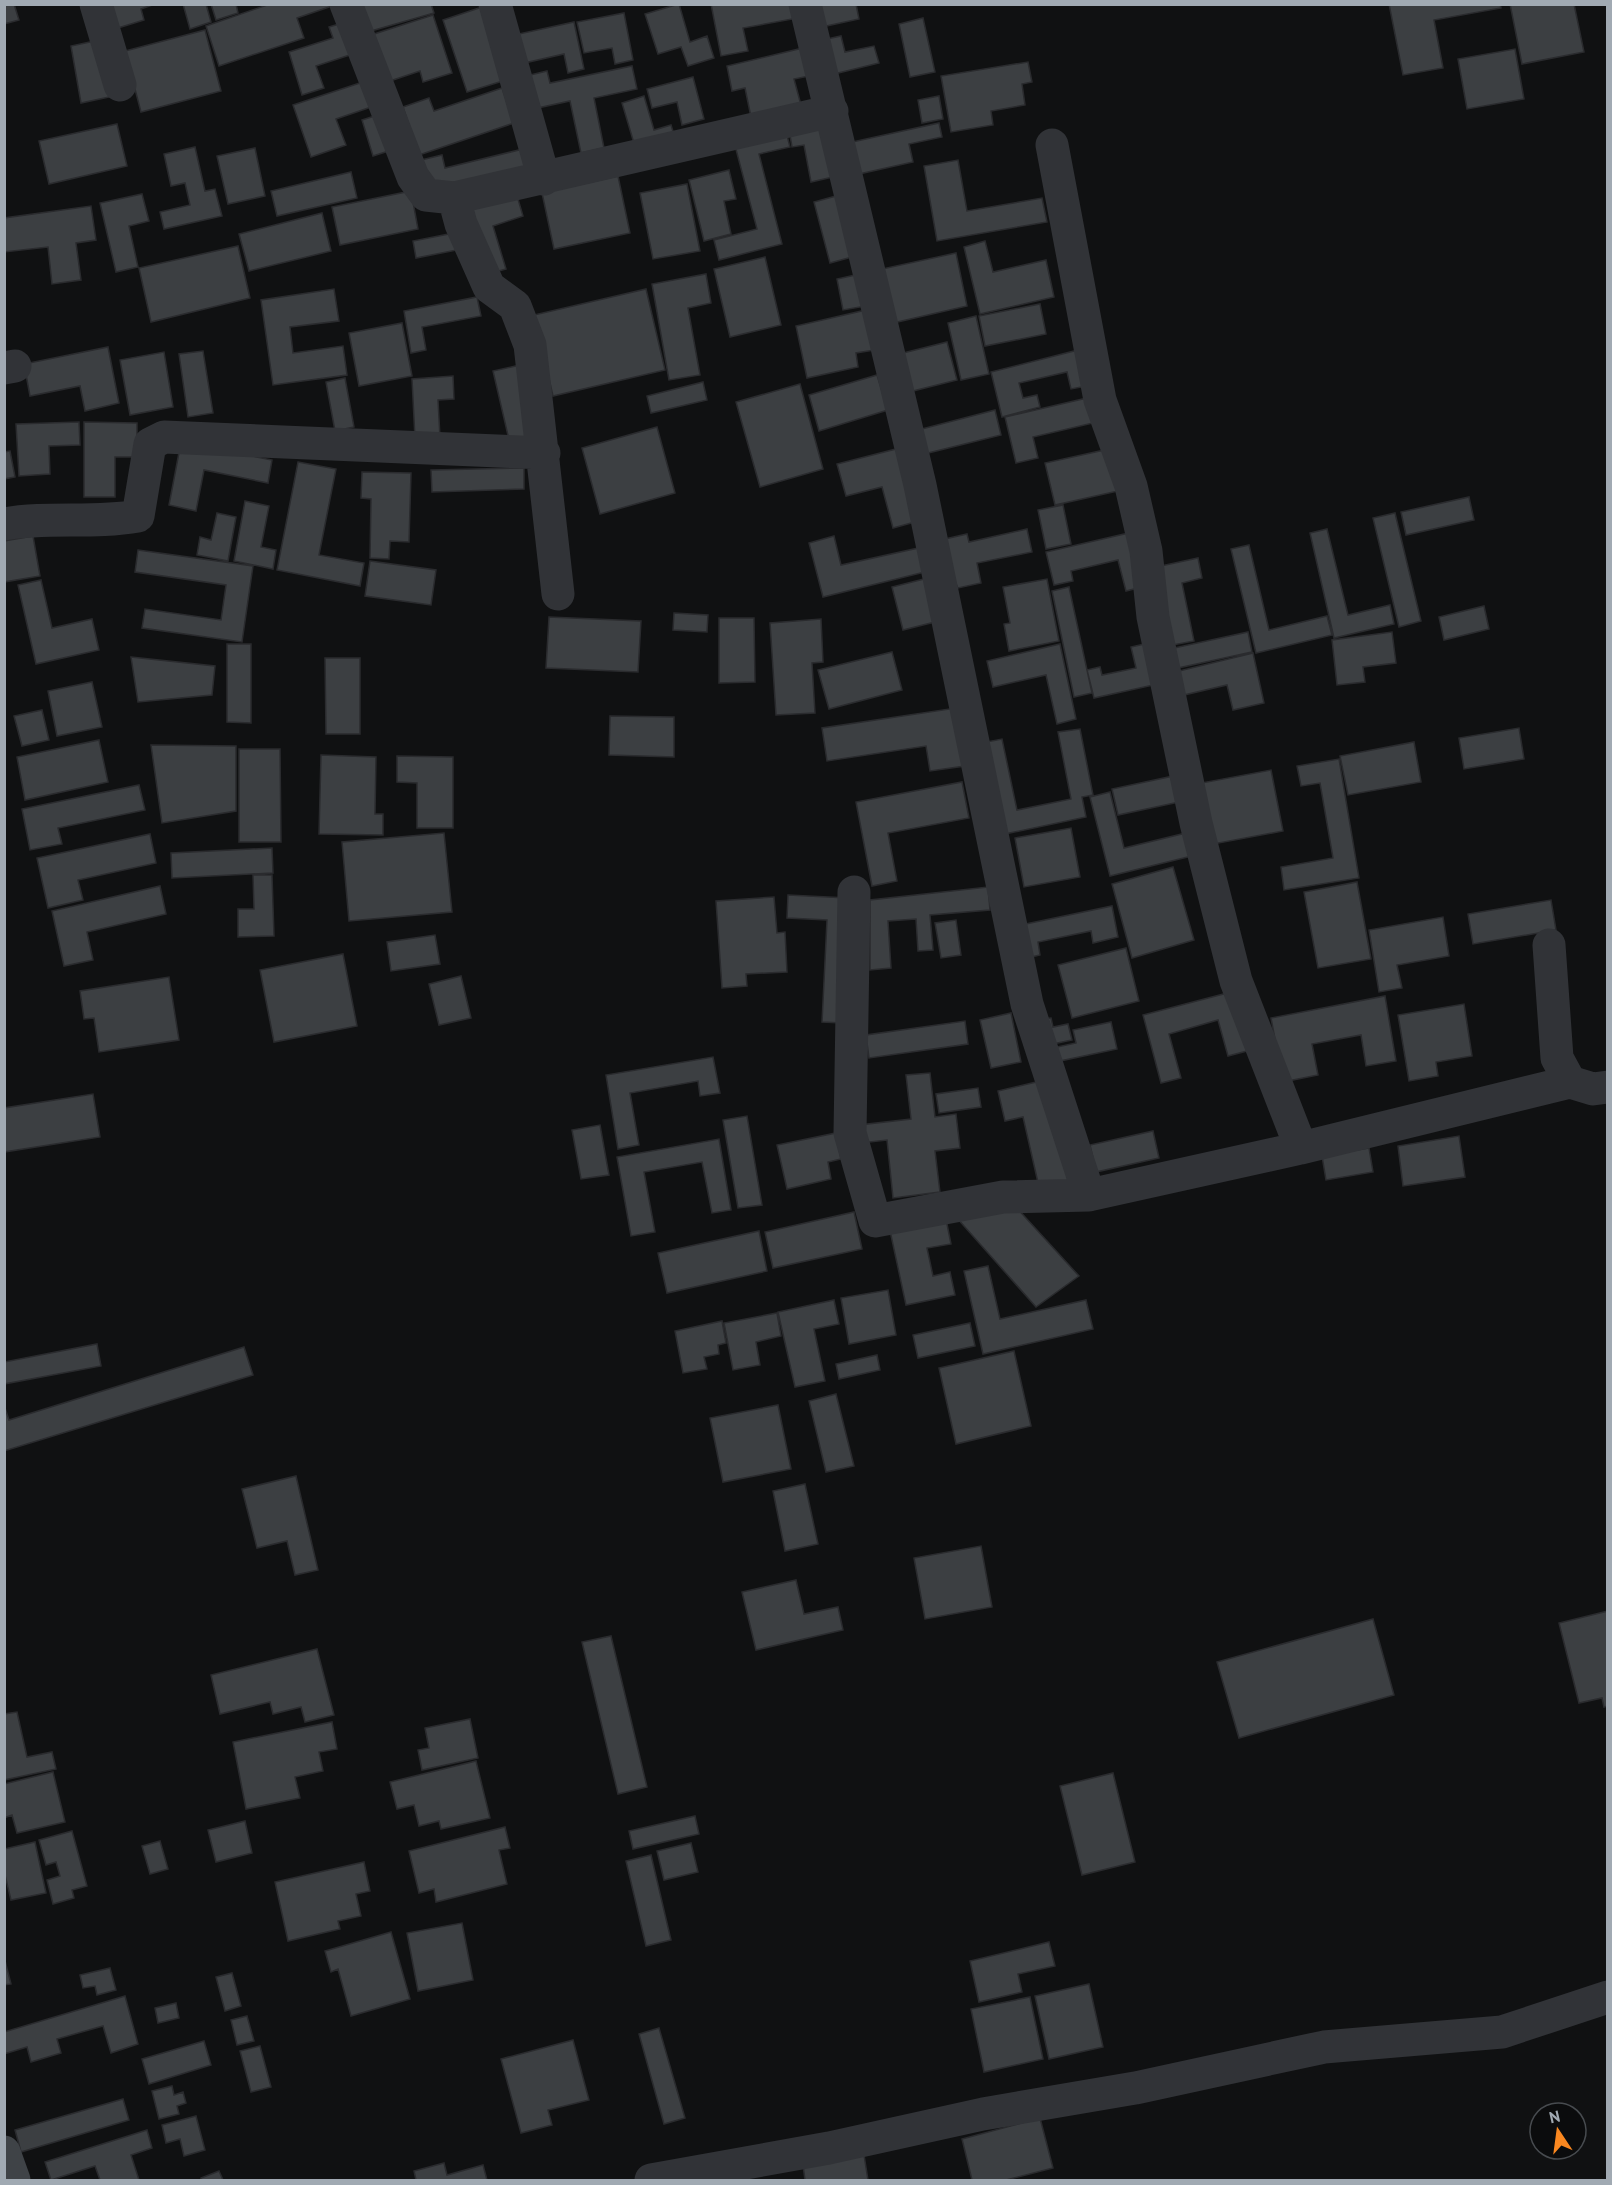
<svg xmlns="http://www.w3.org/2000/svg" width="1612" height="2185" font-family="'PT Sans',sans-serif">
	<style>
		.building { fill: #3c3f42; stroke: #2a2b2e; stroke-width: 1.5 }
		.lines { fill: none; stroke-linecap: round; stroke-linejoin: round }
		.street { stroke: #313337; stroke-width: 33 }
		.secondary { stroke: #3f4347; stroke-width: 33 }
	</style>
	<rect width="100%" height="100%" fill="#101112"/>
	<path class="building" d="M4,4H14L19,20L4,24Z
		M111,4H155L141,9L144,20L118,28Z
		M183,4H206L211,22L190,29Z
		M211,4H236L238,13L216,20Z
		M270,4L335,5L297,18L304,38L219,66L206,26Z
		M351,4H431L434,13L364,33Z
		M679,4L690,42L707,36L714,58L688,66L681,47L658,54L645,14Z
		M711,4H795L798,18L743,28L748,51L721,56Z
		M812,4H856L859,19L817,28Z
		M1389,4H1500L1501,8L1434,20L1443,68L1403,75Z
		M1510,4H1574L1584,52L1522,64Z
		M482,7L506,80L467,92L443,20Z
		M624,13L633,60L615,64L612,48L584,53L577,22Z
		M433,15L452,73L423,82L420,71L387,82L371,35Z
		M923,18L935,72L910,77L899,24Z
		M349,21L359,52L316,66L324,88L302,95L289,52L333,38L329,27Z
		M574,22L584,69L568,73L564,54L520,64L514,35Z
		M205,30L221,91L141,112L125,51Z
		M841,36L845,52L874,46L879,63L830,75L822,40Z
		M104,39L114,96L81,103L71,46Z
		M807,47L814,75L794,79L801,105L751,117L745,88L732,91L727,66Z
		M1515,49L1524,99L1467,109L1458,59Z
		M1028,62L1032,82L1022,84L1025,105L991,111L993,125L951,132L941,76Z
		M632,66L637,89L594,98L604,148L581,153L570,101L533,109L526,76L547,71L550,83Z
		M693,77L704,119L682,125L677,102L652,108L647,89Z
		M372,79L380,104L336,119L346,145L311,157L293,105Z
		M502,88L514,123L419,155L403,107L429,98L434,111Z
		M644,96L654,130L671,125L675,138L636,150L622,103Z
		M939,96L943,119L922,123L918,100Z
		M387,112L398,148L373,156L362,120Z
		M821,117L833,177L811,182L804,145L792,147L788,124Z
		M939,123L942,137L909,144L913,162L850,176L843,144Z
		M117,124L127,166L49,184L39,141Z
		M784,124L790,147L759,154L782,244L719,260L714,240L757,229L733,138Z
		M195,147L205,191L215,189L222,216L164,229L160,212L190,205L185,183L171,186L164,154Z
		M255,148L265,196L228,204L217,156Z
		M527,148L531,168L429,193L421,160L442,155L445,168Z
		M958,160L967,211L1042,198L1047,222L937,241L924,166Z
		M729,170L736,199L724,201L731,234L704,241L689,180Z
		M351,172L357,198L277,216L271,191Z
		M618,176L630,233L554,249L542,193Z
		M687,184L700,251L653,259L640,193Z
		M515,189L523,216L493,226L506,269L488,274L466,204Z
		M411,191L418,229L340,245L332,207Z
		M142,194L149,221L129,226L138,267L116,272L100,203Z
		M836,196L852,257L830,263L814,202Z
		M91,206L96,240L76,243L81,280L52,284L48,247L4,252V218Z
		M322,213L331,251L249,271L239,234Z
		M454,233L457,250L416,258L413,241Z
		M985,241L993,272L1046,260L1054,297L980,314L964,247Z
		M238,246L250,298L151,322L139,268Z
		M956,253L967,306L893,323L882,269Z
		M765,257L781,325L730,337L714,269Z
		M706,274L711,303L688,308L700,375L669,380L652,284Z
		M860,274L866,306L843,310L837,279Z
		M334,289L339,321L290,327L293,353L343,346L347,375L273,385L261,300Z
		M646,289L665,370L553,396L534,315Z
		M477,297L481,316L422,327L426,350L411,353L404,311Z
		M1040,304L1046,334L985,346L979,316Z
		M866,310L875,350L856,353L858,367L807,378L796,326Z
		M976,316L989,374L961,380L948,323Z
		M402,323L412,376L359,386L349,333Z
		M947,342L957,380L905,393L895,355Z
		M108,347L119,403L85,411L80,386L30,396L24,364Z
		M1078,350L1087,386L1071,389L1067,372L1019,383L1023,398L1037,395L1040,407L1002,417L991,372Z
		M203,351L213,413L188,417L179,354Z
		M164,352L173,407L130,415L120,360Z
		M520,365L537,438L510,444L493,371Z
		M877,375L888,410L819,431L809,395Z
		M453,376L454,399L438,400L440,437L415,439L412,379Z
		M345,378L354,427L335,431L326,382Z
		M703,382L707,400L651,413L647,396Z
		M800,384L823,469L760,487L736,402Z
		M1087,398L1093,423L1033,437L1038,458L1016,463L1005,417Z
		M995,410L1001,435L920,455L914,431Z
		M79,422L80,445L49,446L50,474L19,476L16,424Z
		M84,422L137,423V457H115V497H84Z
		M657,427L675,493L600,514L582,448Z
		M181,442L272,460L268,483L204,470L196,511L169,505Z
		M896,449L915,522L893,528L882,487L846,496L837,464Z
		M1109,449L1118,491L1055,505L1045,463Z
		M10,451L15,477L4,479V452Z
		M298,462L336,469L319,555L364,563L360,586L277,570Z
		M524,468V489L432,492L431,470Z
		M362,472L411,473L409,542L390,541L389,559L370,558L371,499L361,498Z
		M1469,497L1474,520L1406,535L1401,512Z
		M245,501L269,506L261,547L276,550L273,569L234,561Z
		M1063,505L1071,544L1046,549L1038,510Z
		M217,513L236,517L228,561L197,555L200,537L211,540Z
		M1395,513L1421,621L1399,627L1373,518Z
		M1027,529L1032,552L977,563L981,583L958,588L936,541L967,534L969,542Z
		M1327,529L1348,615L1390,605L1394,624L1334,638L1310,533Z
		M1133,532L1146,586L1126,591L1118,560L1071,571L1073,581L1054,585L1046,552Z
		M33,536L40,576L4,582V541Z
		M834,536L841,565L923,547L929,571L823,597L809,543Z
		M1249,545L1269,630L1327,616L1332,635L1256,653L1231,549Z
		M138,550L253,566L242,642L142,628L145,609L221,620L226,585L135,572Z
		M1198,558L1202,578L1182,583L1194,641L1173,645L1156,567Z
		M370,561L436,570L431,605L365,596Z
		M932,577L943,620L903,630L892,587Z
		M1047,579L1059,641L1009,651L1004,624L1010,623L1003,587Z
		M41,580L52,628L92,619L99,650L36,664L18,585Z
		M1069,587L1092,693L1074,697L1052,591Z
		M1484,606L1489,629L1444,640L1439,617Z
		M674,613L708,615L707,632L673,630Z
		M549,617L641,621L638,672L546,668Z
		M719,618H754L755,682L719,683Z
		M821,619L823,662L812,663L815,713L776,715L770,623Z
		M1248,632L1252,652L1178,668L1174,648Z
		M1392,632L1396,663L1363,667L1365,682L1337,685L1332,640Z
		M1149,643L1158,684L1094,698L1087,670L1100,667L1102,675L1136,668L1131,647Z
		M227,644H251V723L227,722Z
		M1060,644L1076,719L1057,724L1046,675L993,687L987,661Z
		M892,652L902,690L829,709L818,670Z
		M1253,653L1264,703L1233,710L1227,685L1184,695L1179,671Z
		M131,657L215,666L212,695L138,702Z
		M325,658H360V734H326Z
		M92,682L102,727L57,736L48,691Z
		M956,708L965,766L930,771L926,746L827,761L822,728Z
		M42,710L49,740L22,746L14,716Z
		M610,716L674,717V757L609,755Z
		M1519,728L1524,759L1464,769L1459,738Z
		M1080,729L1093,795L1082,797L1086,817L1000,835L981,743L1002,739L1017,810L1071,799L1058,732Z
		M99,740L108,782L25,800L17,757Z
		M1414,742L1421,782L1348,795L1340,756Z
		M151,745L236,746V811L162,823Z
		M239,749H280L281,842H239Z
		M321,755L376,757L375,814H383V835L319,834Z
		M397,756L453,757V828H417V783L397,782Z
		M1339,759L1359,878L1284,890L1281,867L1333,858L1320,783L1301,786L1297,766Z
		M1271,770L1283,831L1208,845L1196,784Z
		M1178,775L1184,801L1118,815L1112,789Z
		M962,782L969,818L888,833L897,881L872,886L856,802Z
		M139,785L145,810L58,828L62,844L30,850L22,809Z
		M1110,792L1124,848L1190,832L1196,855L1110,876L1090,797Z
		M1071,828L1080,877L1024,887L1015,838Z
		M444,833L452,912L349,921L342,842Z
		M150,834L156,863L78,880L83,900L48,908L37,858Z
		M272,848L273,873L172,878L171,853Z
		M1173,867L1194,940L1132,958L1112,884Z
		M253,875H272L274,936L238,937V909H254Z
		M1357,882L1371,959L1318,968L1304,892Z
		M160,886L166,914L87,932L93,960L64,966L52,911Z
		M988,887L990,910L930,915L933,950L918,951L916,919L888,921L891,968L870,970V900Z
		M788,895L848,898L842,1023L822,1022L827,920L787,918Z
		M774,897L777,933L785,932L787,972L746,974L747,986L722,988L716,901Z
		M1551,900L1556,930L1473,944L1468,914Z
		M1112,906L1118,937L1093,943L1091,931L1038,942L1040,955L1023,959L1016,926Z
		M1443,917L1449,956L1397,965L1402,988L1379,992L1369,930Z
		M956,920L961,955L941,958L935,923Z
		M435,935L440,964L391,971L387,942Z
		M1126,948L1139,1001L1072,1018L1058,965Z
		M343,954L357,1026L274,1042L260,970Z
		M461,976L471,1018L439,1025L429,984Z
		M169,977L179,1040L99,1052L94,1018L84,1019L80,991Z
		M1235,991L1251,1050L1228,1056L1218,1020L1169,1034L1181,1078L1161,1083L1143,1015Z
		M1385,996L1396,1061L1366,1066L1361,1035L1312,1044L1318,1075L1283,1082L1271,1018Z
		M1464,1004L1472,1056L1436,1062L1438,1076L1409,1081L1398,1015Z
		M1011,1013L1021,1062L991,1068L980,1020Z
		M1051,1018L1053,1027L1068,1024L1072,1040L1048,1045L1043,1019Z
		M965,1021L968,1044L869,1058L866,1035Z
		M1111,1022L1117,1049L1060,1061L1057,1047L1076,1043L1073,1030Z
		M713,1057L720,1093L700,1096L698,1081L630,1093L639,1145L618,1149L606,1075Z
		M930,1073L935,1117L956,1114L960,1148L935,1151L940,1192L893,1198L887,1140L861,1143L859,1125L911,1119L906,1075Z
		M1045,1080L1069,1180L1039,1187L1023,1117L1005,1121L998,1091Z
		M978,1088L981,1107L939,1113L936,1094Z
		M93,1094L100,1137L4,1152V1108Z
		M747,1116L762,1205L738,1208L723,1120Z
		M600,1125L609,1175L581,1179L572,1130Z
		M1153,1131L1159,1158L1096,1172L1090,1145Z
		M836,1133L841,1159L828,1162L831,1179L787,1189L777,1145Z
		M1459,1136L1465,1177L1403,1186L1398,1146Z
		M719,1139L731,1210L712,1213L702,1162L644,1172L655,1232L631,1236L617,1157Z
		M1369,1148L1373,1172L1326,1180L1322,1156Z
		M1015,1206L1079,1276L1036,1307L956,1217Z
		M854,1212L862,1249L773,1268L765,1232Z
		M945,1214L951,1244L927,1248L933,1276L950,1272L955,1295L906,1305L889,1226Z
		M759,1231L767,1271L667,1293L658,1253Z
		M988,1266L1000,1319L1086,1300L1093,1329L983,1354L964,1271Z
		M888,1290L896,1335L849,1344L841,1298Z
		M834,1300L839,1324L814,1329L825,1381L795,1387L778,1312Z
		M777,1313L781,1336L756,1342L760,1365L733,1370L724,1323Z
		M722,1321L726,1343L718,1345L719,1354L704,1357L707,1369L683,1373L675,1331Z
		M970,1323L975,1346L918,1358L913,1335Z
		M97,1344L101,1366L4,1384V1362Z
		M244,1347L253,1375L4,1451V1405L9,1420Z
		M1014,1351L1031,1426L956,1444L939,1368Z
		M877,1355L880,1370L839,1379L836,1364Z
		M836,1394L854,1466L826,1472L809,1401Z
		M778,1405L791,1469L723,1482L710,1418Z
		M296,1476L318,1570L295,1575L287,1541L257,1548L242,1489Z
		M805,1484L818,1544L785,1551L773,1491Z
		M981,1546L992,1607L925,1619L914,1558Z
		M796,1580L804,1614L838,1607L843,1630L756,1650L742,1592Z
		M1608,1611V1706L1604,1707L1602,1698L1579,1703L1559,1623Z
		M1373,1619L1394,1695L1239,1738L1217,1662Z
		M611,1636L647,1787L618,1794L582,1642Z
		M317,1649L334,1715L305,1722L301,1707L273,1714L270,1702L220,1714L211,1675Z
		M17,1712L27,1757L52,1752L56,1769L4,1780V1714Z
		M470,1719L478,1758L422,1770L418,1750L429,1748L425,1728Z
		M332,1722L337,1749L319,1752L323,1771L295,1777L300,1798L246,1809L233,1742Z
		M476,1761L490,1818L441,1829L439,1821L419,1826L414,1805L397,1809L390,1782Z
		M53,1772L65,1822L17,1833L12,1815L4,1818V1784Z
		M1113,1773L1135,1862L1082,1875L1060,1786Z
		M695,1816L699,1834L633,1849L629,1831Z
		M245,1821L252,1853L216,1862L208,1830Z
		M505,1827L510,1848L499,1850L507,1884L436,1902L434,1889L419,1893L409,1851Z
		M72,1831L87,1886L72,1890L74,1898L53,1904L47,1880L60,1876L56,1862L46,1865L39,1840Z
		M160,1841L168,1869L150,1874L142,1846Z
		M35,1842L46,1893L11,1900L4,1871V1849Z
		M691,1843L698,1872L664,1880L657,1851Z
		M651,1855L671,1940L646,1946L626,1861Z
		M364,1862L370,1891L356,1894L361,1916L338,1921L340,1929L288,1941L275,1882Z
		M462,1923L473,1980L418,1991L407,1933Z
		M391,1932L410,1999L351,2016L338,1969L331,1972L325,1951Z
		M1049,1942L1055,1966L1018,1974L1022,1992L979,2002L970,1961Z
		M4,1957L11,1984L4,1985Z
		M110,1968L116,1990L97,1995L95,1986L83,1988L80,1975Z
		M232,1973L241,2006L225,2011L216,1977Z
		M1089,1984L1103,2047L1049,2059L1035,1996Z
		M125,1996L138,2044L111,2053L103,2026L57,2039L61,2053L31,2062L27,2047L4,2054V2032Z
		M1030,1997L1043,2059L984,2072L971,2009Z
		M176,2003L179,2018L158,2023L155,2008Z
		M247,2016L254,2041L237,2045L231,2020Z
		M659,2028L685,2118L664,2124L639,2034Z
		M573,2040L589,2100L548,2110L552,2125L521,2133L501,2059Z
		M204,2041L211,2065L149,2084L142,2059Z
		M260,2046L271,2087L251,2092L240,2051Z
		M172,2086L174,2095L183,2092L186,2103L177,2106L179,2114L159,2119L152,2091Z
		M123,2099L129,2120L21,2152L15,2130Z
		M196,2116L205,2150L184,2156L180,2139L166,2143L162,2125Z
		M1040,2118L1053,2168L1006,2180H972L962,2139Z
		M147,2130L152,2148L131,2155L139,2180H100L95,2166L51,2180L45,2162Z
		M864,2155L868,2180H805L803,2165Z
		M444,2163L447,2175L483,2165L487,2180H416L414,2171Z
		M219,2171L223,2180H201V2178Z"/>
	<g class="lines">
		<path class="street" d="M96,4L120,85
			M346,4L413,177L426,195L454,198L832,111
			M495,4L544,179
			M805,4L920,485L1027,1004L1089,1195
			M1052,145L1100,400L1131,486L1146,551L1153,617L1196,823L1236,981L1301,1148
			M454,198L461,224L489,287L515,306L530,345L558,594
			M4,368L15,366
			M4,524C49,516 93,524 138,516L150,444L164,437L544,453
			M854,892L850,1133L875,1221L1003,1197L1089,1195L1301,1148L1570,1082
			M1549,945L1557,1058L1570,1082L1593,1089L1608,1087
			M651,2180L829,2148L983,2114L1135,2088L1324,2047L1502,2032L1608,1997"/>
		<path class="secondary" d="M4,2152L14,2180"/>
	</g>
	<rect width="1612" height="2185" fill="none" stroke="#a1aab3" stroke-width="12"/>
	<g transform="translate(1558 2131) rotate(347)"><circle r="28" fill="#0b0c0d" stroke="#474b4f" stroke-width="1.5"/>
	<path d="M0-4.5L10 22L0 15L-10 22Z" fill="#fa8820"/>
	<text y="-9" font-size="16" font-weight="bold" text-anchor="middle" fill="#a1aab3">N</text>
	</g>
</svg>
